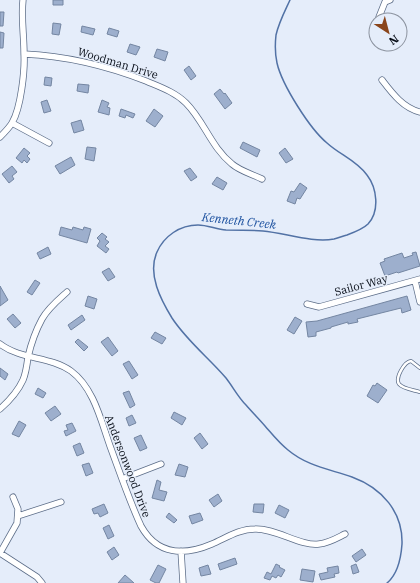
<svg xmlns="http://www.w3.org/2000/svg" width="420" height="583" font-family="'IBM Plex Serif',serif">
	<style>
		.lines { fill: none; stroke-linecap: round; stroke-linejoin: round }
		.stream { stroke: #5272a5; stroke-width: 1.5 }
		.building { fill: #9dafcd; stroke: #7486a2 }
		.service-casing { stroke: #5c6d88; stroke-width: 4 }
		.minor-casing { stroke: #5c6d88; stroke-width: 7 }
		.service { stroke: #fff; stroke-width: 2.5 }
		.minor { stroke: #fff; stroke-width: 5.5 }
		.labels { text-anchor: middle; stroke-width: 3; stroke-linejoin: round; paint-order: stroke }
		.street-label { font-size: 11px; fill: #060c16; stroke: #e5edfa }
		.water-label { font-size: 12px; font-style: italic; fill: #1a4f9e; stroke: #e5edfa }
	</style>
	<rect width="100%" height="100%" fill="#e5edfa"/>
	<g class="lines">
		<path class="stream" d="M290,0C285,11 279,22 276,35C275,44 275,54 277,63C282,85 310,129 327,143C340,155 356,160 367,175C377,188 380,211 368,224C363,229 355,232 347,235C343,236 338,238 334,239C312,243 285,233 263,231C251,230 238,230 226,230C216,229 207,225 198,225C180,225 164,236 157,252C147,274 161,300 172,318C187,341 209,358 226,378C233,387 238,397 246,405C252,412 259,419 265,426C272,434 279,443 288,450C307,466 329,469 352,477C382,488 403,512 402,544C401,558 398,574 387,583"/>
	</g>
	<path class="building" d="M53,0H63V5H53Z
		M0,12H4L3,26H0Z
		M53,23L61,24L59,35L52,34Z
		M82,26L95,29L93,35L81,32Z
		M109,28L119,31L117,37L107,34Z
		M0,32L4,33L3,48H0Z
		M130,44L140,47L136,55L127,52Z
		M157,49L168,52L165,61L154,57Z
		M189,66L196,76L191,80L184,70Z
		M45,77L52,78L51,86L44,85Z
		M78,84L89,85L88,93L77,91Z
		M220,89L224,94L225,93L232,103L225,109L214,94Z
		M47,100L51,111L44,113L41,102Z
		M102,100L109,103L107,107L110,108L109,115L98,112Z
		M121,109L135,114L133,118L126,115L125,118L119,116Z
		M154,109L163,116L155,127L146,121Z
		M81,120L84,130L74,133L71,123Z
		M243,142L260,150L257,157L240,148Z
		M87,147L96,148L94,161L85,159Z
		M24,148L30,153L27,156L30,159L27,163L24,160L22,163L16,158Z
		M285,148L293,159L286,163L279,153Z
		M71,157L75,165L60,174L55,166Z
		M12,166L17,172L12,176L14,179L9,183L2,174Z
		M190,168L197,177L191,181L184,171Z
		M217,177L227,183L223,190L212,184Z
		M300,183L307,188L300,199L297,198L295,204L287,201L291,191L294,192Z
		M61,227L72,230L73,227L83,230L84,227L91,229L87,243L59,235Z
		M102,233L107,237L105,239L109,242L105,246L109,249L106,253L97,246L100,241L97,238Z
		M48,247L51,254L40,259L37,253Z
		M416,252L420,266L398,273L397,272L385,276L380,263L385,261L384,259L402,253L404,258L413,255L412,253Z
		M109,268L115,277L108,281L102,272Z
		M35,280L40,283L32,295L27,292Z
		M0,286L8,300L0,306Z
		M88,296L97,299L94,309L85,306Z
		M407,296L411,310L402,313L401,308L357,319L358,322L348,324V322L331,327V328L316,332V336L308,337L306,322L317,321Z
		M13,314L21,323L15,328L7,319Z
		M82,315L85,320L71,330L68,325Z
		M295,317L302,321L294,334L287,330Z
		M155,332L166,338L162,344L151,338Z
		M108,337L118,351L112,356L101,342Z
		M78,339L88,347L84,351L75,342Z
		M129,361L138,375L132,379L123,364Z
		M0,368L8,374L5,380L0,376Z
		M377,383L387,390L378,403L367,396L373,385L375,386Z
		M38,388L46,393L43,398L35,394Z
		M129,391L135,405L130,408L123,393Z
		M55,406L61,414L51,421L45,413Z
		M174,412L186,418L182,425L171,418Z
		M132,415L136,423L129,426L126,418Z
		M19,421L26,425L19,437L12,434Z
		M72,423L76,431L66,436L64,431L68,430L66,425Z
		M200,433L208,444L202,449L194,438Z
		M141,435L147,448L140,451L134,438Z
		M80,443L84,453L77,456L73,446Z
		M89,463L93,473L86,476L82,465Z
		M179,464L188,467L185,477L175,475Z
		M157,480L161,482L159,490L167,492L164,501L152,498Z
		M218,494L222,501L214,507L209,500Z
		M104,504L108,513L100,517L98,513L94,514L92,509Z
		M254,504H264L263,513L253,512Z
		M279,505L289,510L285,518L275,513Z
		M169,513L177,520L174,523L166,517Z
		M200,513L203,520L192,524L189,516Z
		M109,525L114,536L108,539L103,528Z
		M114,547L119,555L112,560L107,552Z
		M362,549L366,555L356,562L352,556Z
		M235,558L237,564L220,570L218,564Z
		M276,564L280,566L279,567L285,570L281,577L278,575L276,578L272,576L270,580L264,578L267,572L271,574Z
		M356,564L359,572L353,574L351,566Z
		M158,565L166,569L159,583H156L150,580Z
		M208,565L211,574L201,576L199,568Z
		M338,566L339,573L334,574L335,577L321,580L319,574L328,572L327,568Z
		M302,569L315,571L313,582L300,580Z
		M125,575L134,583H118Z"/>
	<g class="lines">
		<defs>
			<path id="service" d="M420,368L411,361C404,362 395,378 399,384C403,389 414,390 420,392"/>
			<path id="minor" d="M379,17L385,2L390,0
				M24,54C68,56 105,65 146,81C160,87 175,92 186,103C204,121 211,147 232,164C240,171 252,174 262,179
				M382,80C392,93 403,108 420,112
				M12,123L49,143
				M0,137C4,133 9,128 12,123C21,108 25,70 24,53C24,35 21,18 23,0
				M415,281L420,302
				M307,304L319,307L420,279
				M0,344C21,360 50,356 71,371C94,388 101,421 110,446C120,473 129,500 141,526C157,555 184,556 212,544C226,538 239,529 255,529C275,528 302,547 319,544C329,543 337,538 345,534
				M0,409C9,401 18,391 23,380C26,373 27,365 28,357C31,344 36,330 42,319C48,308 58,300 67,292
				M122,479L161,464
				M18,516L61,502
				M181,551L183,583
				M0,553L17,523L18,509L13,497
				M0,553L37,577L42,583"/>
		</defs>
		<use href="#service" class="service-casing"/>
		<use href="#minor" class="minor-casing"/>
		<use href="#service" class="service"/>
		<use href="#minor" class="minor"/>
	</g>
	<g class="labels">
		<g class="street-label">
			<text transform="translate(118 63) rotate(17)" y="4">Woodman Drive</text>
			<text transform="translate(361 285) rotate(-15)" y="4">Sailor Way</text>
			<text transform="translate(128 466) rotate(69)" y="4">Andersonwood Drive</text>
		</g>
		<g class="water-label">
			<text transform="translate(239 221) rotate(6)" y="4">Kenneth Creek</text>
		</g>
	</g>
	<g transform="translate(388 32) rotate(144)"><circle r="19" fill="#e5edfa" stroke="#8c939f"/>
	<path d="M0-3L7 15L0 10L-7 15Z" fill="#8a451b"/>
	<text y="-6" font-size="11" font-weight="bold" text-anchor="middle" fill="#060c16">N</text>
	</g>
</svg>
